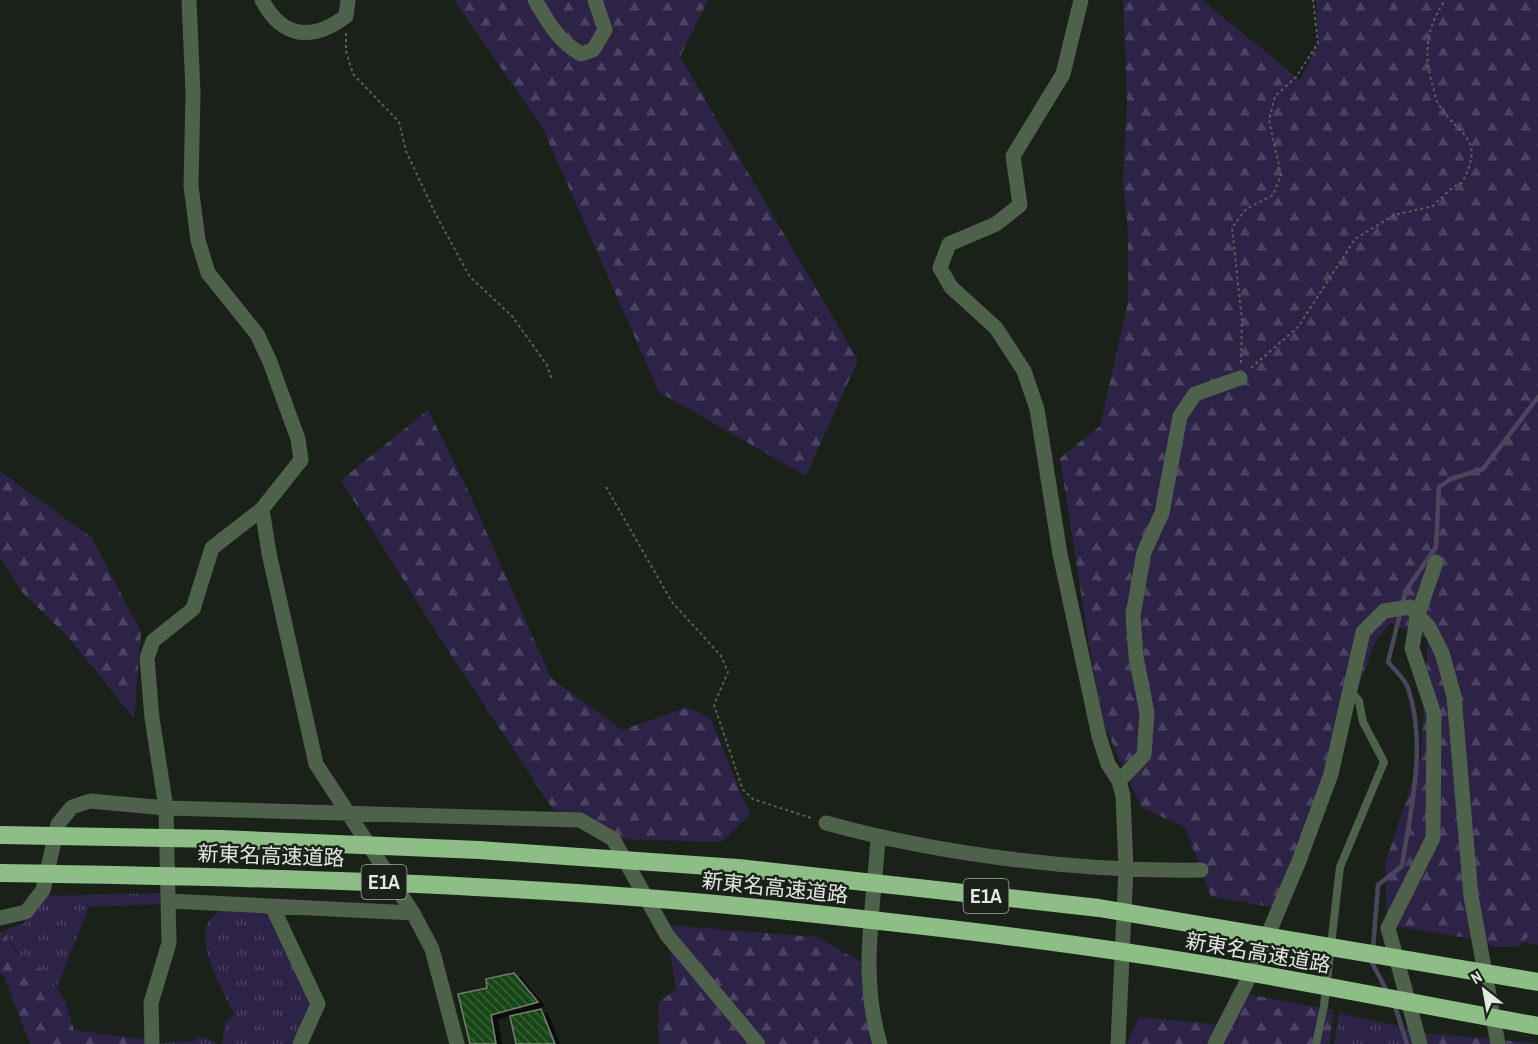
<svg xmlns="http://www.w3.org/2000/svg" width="1538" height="1044" font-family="'Archivo Narrow','Noto Sans JP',sans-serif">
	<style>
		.grass { fill: url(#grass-tufts) }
		.forest { fill: url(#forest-firs) }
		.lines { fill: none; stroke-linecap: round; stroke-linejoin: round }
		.stream { stroke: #4c465d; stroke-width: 4.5 }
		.building { fill: url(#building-back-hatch); stroke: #757e73; stroke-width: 1.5; filter: url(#shadow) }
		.path { stroke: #585f57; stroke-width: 2; stroke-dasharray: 3 3; stroke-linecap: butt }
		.service { stroke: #4e614a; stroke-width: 8 }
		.minor { stroke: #4e614a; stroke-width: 15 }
		.tertiary { stroke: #4e614a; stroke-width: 15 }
		.motorway { stroke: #8dbe85; stroke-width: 18 }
		.labels { text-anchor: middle; stroke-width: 5; stroke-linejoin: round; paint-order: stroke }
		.shield { fill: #1a2118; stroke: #a7aca5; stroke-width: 1.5 }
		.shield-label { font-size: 20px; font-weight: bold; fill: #e3e8e2 }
		.street-label { font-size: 21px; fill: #e3e8e2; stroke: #1a2118 }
	</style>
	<defs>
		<pattern id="grass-tufts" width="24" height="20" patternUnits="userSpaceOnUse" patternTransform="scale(1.5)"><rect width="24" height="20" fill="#2c2347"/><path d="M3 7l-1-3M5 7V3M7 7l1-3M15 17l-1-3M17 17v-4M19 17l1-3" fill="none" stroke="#4a4361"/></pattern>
		<pattern id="forest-firs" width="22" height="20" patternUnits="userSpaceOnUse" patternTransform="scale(1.5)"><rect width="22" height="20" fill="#2c2347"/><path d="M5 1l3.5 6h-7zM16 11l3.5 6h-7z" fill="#4a4361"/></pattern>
		<pattern id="building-back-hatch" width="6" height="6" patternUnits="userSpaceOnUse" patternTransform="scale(1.5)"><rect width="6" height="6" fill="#194613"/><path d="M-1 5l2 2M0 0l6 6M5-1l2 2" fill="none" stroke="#3a6135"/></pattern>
		<filter id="shadow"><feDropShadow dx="6" dy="4" stdDeviation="0" flood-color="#0009"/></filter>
	</defs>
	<rect width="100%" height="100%" fill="#1a2118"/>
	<path class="grass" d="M162,893L160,904L89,907L57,987L20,955L3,931L24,923L47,896Z
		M227,907L272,910L313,997L308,1015L292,1044H222L225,1024L234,1014C224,993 195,944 208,922C212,916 221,911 227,907Z
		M1538,922V945L1523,942Z
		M1339,1013L1426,1033L1427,1044H1334Z
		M200,1036L218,1044H152L193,1041Z"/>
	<path class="forest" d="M454,0H708L680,57L858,360L806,476L659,392L542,127Z
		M1123,0H1202L1300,80L1318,43L1316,0H1538V925L1519,947H1495L1474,939L1387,925L1385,864L1421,755L1428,638L1390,623L1376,640L1276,908L1211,897L1185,827L1142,808L1105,727L1091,657L1060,458L1100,426L1128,302V232L1123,181L1127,102Z
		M428,410L470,495L551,678L622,730L688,707L710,718L750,815L721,842L613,839L552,808L438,635L341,480Z
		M0,471L92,538L141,632L134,719L70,639L21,591L0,557Z
		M666,925L817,937L863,963L885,1044H659L658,1003L676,989Z
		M0,931H3L15,951L50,978L65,1001L74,1030L149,1040V1044H30L3,974H0Z
		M1246,994L1333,1010L1330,1044H1127L1139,1017L1224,1025Z
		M1426,1033L1534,1043L1536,1044H1427Z"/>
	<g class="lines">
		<path class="stream" d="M1373,949L1378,885L1402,866C1411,809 1427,744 1408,688C1405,679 1394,669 1388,662L1406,590L1436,547L1439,487L1451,479L1483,469L1538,397
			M1372,958V963L1388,993
			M1394,1003L1407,1044"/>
	</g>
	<path class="building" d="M514,973L538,1002L491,1015L496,1044H470L458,994L487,988L486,979Z
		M541,1009L555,1044H516L510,1016Z"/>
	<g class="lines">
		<path class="path" d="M346,33V51L353,74L399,122L406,151L436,215L470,277L512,316L547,365L552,380
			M1241,363L1242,320L1232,228L1246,209L1273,195L1281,175L1269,120L1275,96L1296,77L1318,43L1313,0
			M1251,368L1298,327L1355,239L1394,215L1433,206L1453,187L1462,183C1486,136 1460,138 1439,105C1435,99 1434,89 1432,83C1423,52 1427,27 1445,0
			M606,487L672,602L721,656L728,672L714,705L743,790L753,799L814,819"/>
		<path class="service" d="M1316,1044L1324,1006L1340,867L1384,762L1363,722L1359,701L1350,690"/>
		<path class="minor" d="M262,0C282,38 312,42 346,16L348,0
			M535,0C548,22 558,41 581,54L593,50L605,30L595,0
			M1081,0L1063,74L1013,156L1020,205L996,224L949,244L940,268L951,287L996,328L1024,371L1037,409L1060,554L1099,736L1108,764L1119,781L1123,796L1126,869L1118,1044
			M262,509L269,553L316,764L413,913L432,949L457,1044
			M1119,781L1144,755L1147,713L1136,657L1133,615L1144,552L1162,513L1180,416L1195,394L1240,378
			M826,823C942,855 1080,872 1201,870
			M878,837C874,907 859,975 880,1044
			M168,901L413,913
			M272,906L318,1004L300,1044
			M0,918L26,912L43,890L58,824L72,807L90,801L166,808L580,820L613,839L667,935L758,1044
			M152,1044L151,1003L169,943L166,808L152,718L147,658L153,641L193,609L212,548L262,509L301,460L298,439L270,362L257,334L208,273L198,240L191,186L193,93L189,0
			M1420,1044L1388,928L1433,838L1434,714L1412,648L1418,614L1436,562"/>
		<path class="tertiary" d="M1215,1044L1254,968L1299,861L1331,774L1363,632L1384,611L1410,607L1429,627L1442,653L1454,696L1471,896L1498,1044"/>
		<path class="motorway" d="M0,835L221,839L479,850L738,868L1099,908L1538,982
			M0,873C257,877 514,883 769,909C921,925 1074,942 1224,968C1329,986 1433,1007 1538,1026"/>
	</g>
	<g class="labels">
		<g class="shield">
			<rect x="361.5" y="865" width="45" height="34" rx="4.5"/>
			<rect x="963.5" y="879" width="45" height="34" rx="4.5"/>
		</g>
		<g class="shield-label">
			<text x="384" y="889">E1A</text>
			<text x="986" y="903">E1A</text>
		</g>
		<g class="street-label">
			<text transform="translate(271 856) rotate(2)" y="7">新東名高速道路</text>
			<text transform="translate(775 888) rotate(6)" y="7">新東名高速道路</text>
			<text transform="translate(1258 953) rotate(10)" y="7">新東名高速道路</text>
		</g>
	</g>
	<g transform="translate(1484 990) rotate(329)" stroke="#1a2118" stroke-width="4.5" paint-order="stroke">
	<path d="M0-4.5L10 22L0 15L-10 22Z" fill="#e3e8e2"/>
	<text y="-9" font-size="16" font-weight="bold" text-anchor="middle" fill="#e3e8e2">N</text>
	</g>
</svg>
